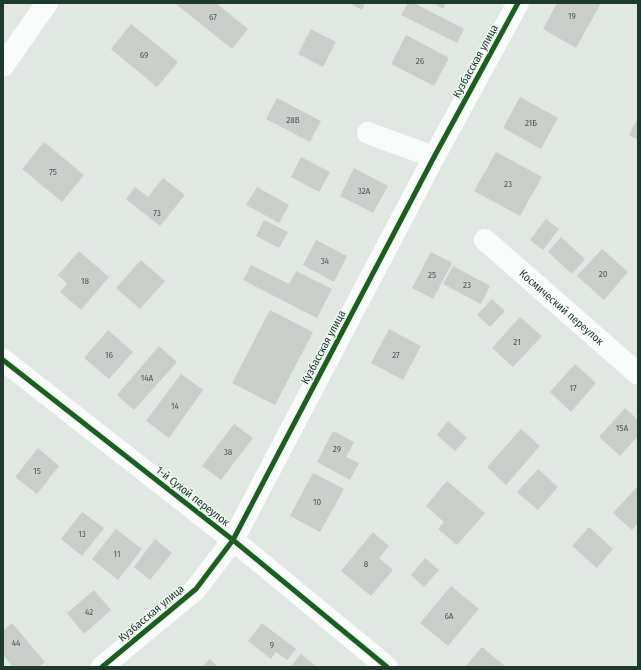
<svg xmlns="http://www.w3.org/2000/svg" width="641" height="670" font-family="'Fira Sans Condensed',sans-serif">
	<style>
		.building { fill: #cacfcc }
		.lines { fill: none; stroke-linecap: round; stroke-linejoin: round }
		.minor { stroke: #fafbfb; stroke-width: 22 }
		.cycleway-casing { stroke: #eef7f1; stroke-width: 8 }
		.cycleway { stroke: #1b5e20; stroke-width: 5 }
		.labels { text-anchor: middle; stroke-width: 3; stroke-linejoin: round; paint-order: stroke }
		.number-label { font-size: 9px; fill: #4a5f56 }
		.street-label { font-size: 11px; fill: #1f392d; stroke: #eef7f1 }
	</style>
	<rect width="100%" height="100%" fill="#e1e7e3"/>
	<path class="building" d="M179,3H216L248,29L232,49L177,5Z
		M349,3H365L362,10Z
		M408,3H414L464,29L457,43L401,15Z
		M433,3H446L443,9Z
		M557,3H601L576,48L543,29Z
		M131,24L178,62L157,87L111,49Z
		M311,29L336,42L323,67L298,54Z
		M406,35L449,58L434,86L391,64Z
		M520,97L558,118L541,149L503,128Z
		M277,98L321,121L310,142L266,119Z
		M638,118V140L629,135Z
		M44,142L84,175L62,202L22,169Z
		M496,152L542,177L520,216L474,191Z
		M301,157L330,172L319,192L291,177Z
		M354,168L388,186L373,213L340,196Z
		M163,178L185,195L160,226L126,199L135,187L148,197Z
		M257,187L289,205L279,223L246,205Z
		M546,219L559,229L543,250L530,240Z
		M264,220L288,232L279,248L256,236Z
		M561,237L585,259L572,274L548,252Z
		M316,240L347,256L334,282L303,265Z
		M602,249L628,272L604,300L577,276Z
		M79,251L109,277L81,310L60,292L67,284L58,275Z
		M431,252L452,263L433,299L412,288Z
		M141,260L165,281L140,309L116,288Z
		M251,265L289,284L296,271L332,289L317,318L243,280Z
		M453,266L490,286L481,304L443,284Z
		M492,299L505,311L490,327L477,315Z
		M270,310L313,332L275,405L232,383Z
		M520,317L542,336L513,367L492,348Z
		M389,329L421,346L403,380L371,363Z
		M108,330L133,352L109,379L84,358Z
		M159,346L177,362L134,410L117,395Z
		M575,364L596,383L571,412L550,392Z
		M181,374L203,390L169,438L146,421Z
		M625,408L638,420V436L620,456L599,437Z
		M448,421L467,438L455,451L437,435Z
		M234,424L253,438L221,480L202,466Z
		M521,429L540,446L506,485L487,467Z
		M333,431L354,442L346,457L359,463L350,480L317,462Z
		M38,448L59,466L37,494L15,477Z
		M538,469L558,487L538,510L517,492Z
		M313,473L344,489L320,532L290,516Z
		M447,481L485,513L457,545L438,529L444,522L426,506Z
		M636,488L638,489V523L632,530L613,513Z
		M82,512L104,528L82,556L61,539Z
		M589,527L613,549L597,568L572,546Z
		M116,529L142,549L118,580L92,559Z
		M373,532L389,546L379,558L393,570L371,596L341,571Z
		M155,539L172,553L150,580L134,567Z
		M425,558L439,570L424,587L411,575Z
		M451,586L479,609L448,646L420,623Z
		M94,590L111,610L84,634L67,613Z
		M12,623L45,662L39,667H13L3,655V631Z
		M262,623L296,649L287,660L276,652L271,659L248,641Z
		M482,647L506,667H465Z
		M301,654L317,667H290Z
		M210,659L218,667H202Z"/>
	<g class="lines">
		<g class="minor">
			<path d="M3,66L47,3"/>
			<path d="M368,133L434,157"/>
			<path id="s1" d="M485,240L638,374"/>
			<path d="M3,360L233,540L387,667"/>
			<path d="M102,667L196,589L233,540L434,157L518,3"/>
		</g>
		<defs>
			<path id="cycleway" d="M3,360L233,540L387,667
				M102,667L196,589L233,540L434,157L518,3"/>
		</defs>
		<use href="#cycleway" class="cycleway-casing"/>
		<use href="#cycleway" class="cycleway"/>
	</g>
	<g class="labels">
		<g class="number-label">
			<text x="572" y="19">19</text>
			<text x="213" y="20">67</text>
			<text x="144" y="58">69</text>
			<text x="420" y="64">26</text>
			<text x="293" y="123">28В</text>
			<text x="531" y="126">21Б</text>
			<text x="53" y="175">75</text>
			<text x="508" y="187">23</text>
			<text x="364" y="194">32А</text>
			<text x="157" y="216">73</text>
			<text x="325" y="264">34</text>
			<text x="603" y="277">20</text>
			<text x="432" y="278">25</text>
			<text x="85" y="284">18</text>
			<text x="467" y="288">23</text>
			<text x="517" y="345">21</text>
			<text x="109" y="358">16</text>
			<text x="396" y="358">27</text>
			<text x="147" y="381">14А</text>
			<text x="573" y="391">17</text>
			<text x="175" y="409">14</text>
			<text x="622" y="431">15А</text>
			<text x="337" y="452">29</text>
			<text x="228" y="455">38</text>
			<text x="37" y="474">15</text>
			<text x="317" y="505">10</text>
			<text x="82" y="537">13</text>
			<text x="117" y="557">11</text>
			<text x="366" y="567">8</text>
			<text x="89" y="615">42</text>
			<text x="449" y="619">6А</text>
			<text x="16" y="646">44</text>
			<text x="272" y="648">9</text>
		</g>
		<g class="street-label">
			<text transform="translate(475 61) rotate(-61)" y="4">Кузбасская улица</text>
			<text dy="4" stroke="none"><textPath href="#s1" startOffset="102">Космический переулок</textPath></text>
			<text transform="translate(323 347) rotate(-62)" y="4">Кузбасская улица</text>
			<text transform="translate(193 496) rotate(38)" y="4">1-й Сухой переулок</text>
			<text transform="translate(151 613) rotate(-40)" y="4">Кузбасская улица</text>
		</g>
	</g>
	<rect width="641" height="670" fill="none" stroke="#1f392d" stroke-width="8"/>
</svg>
